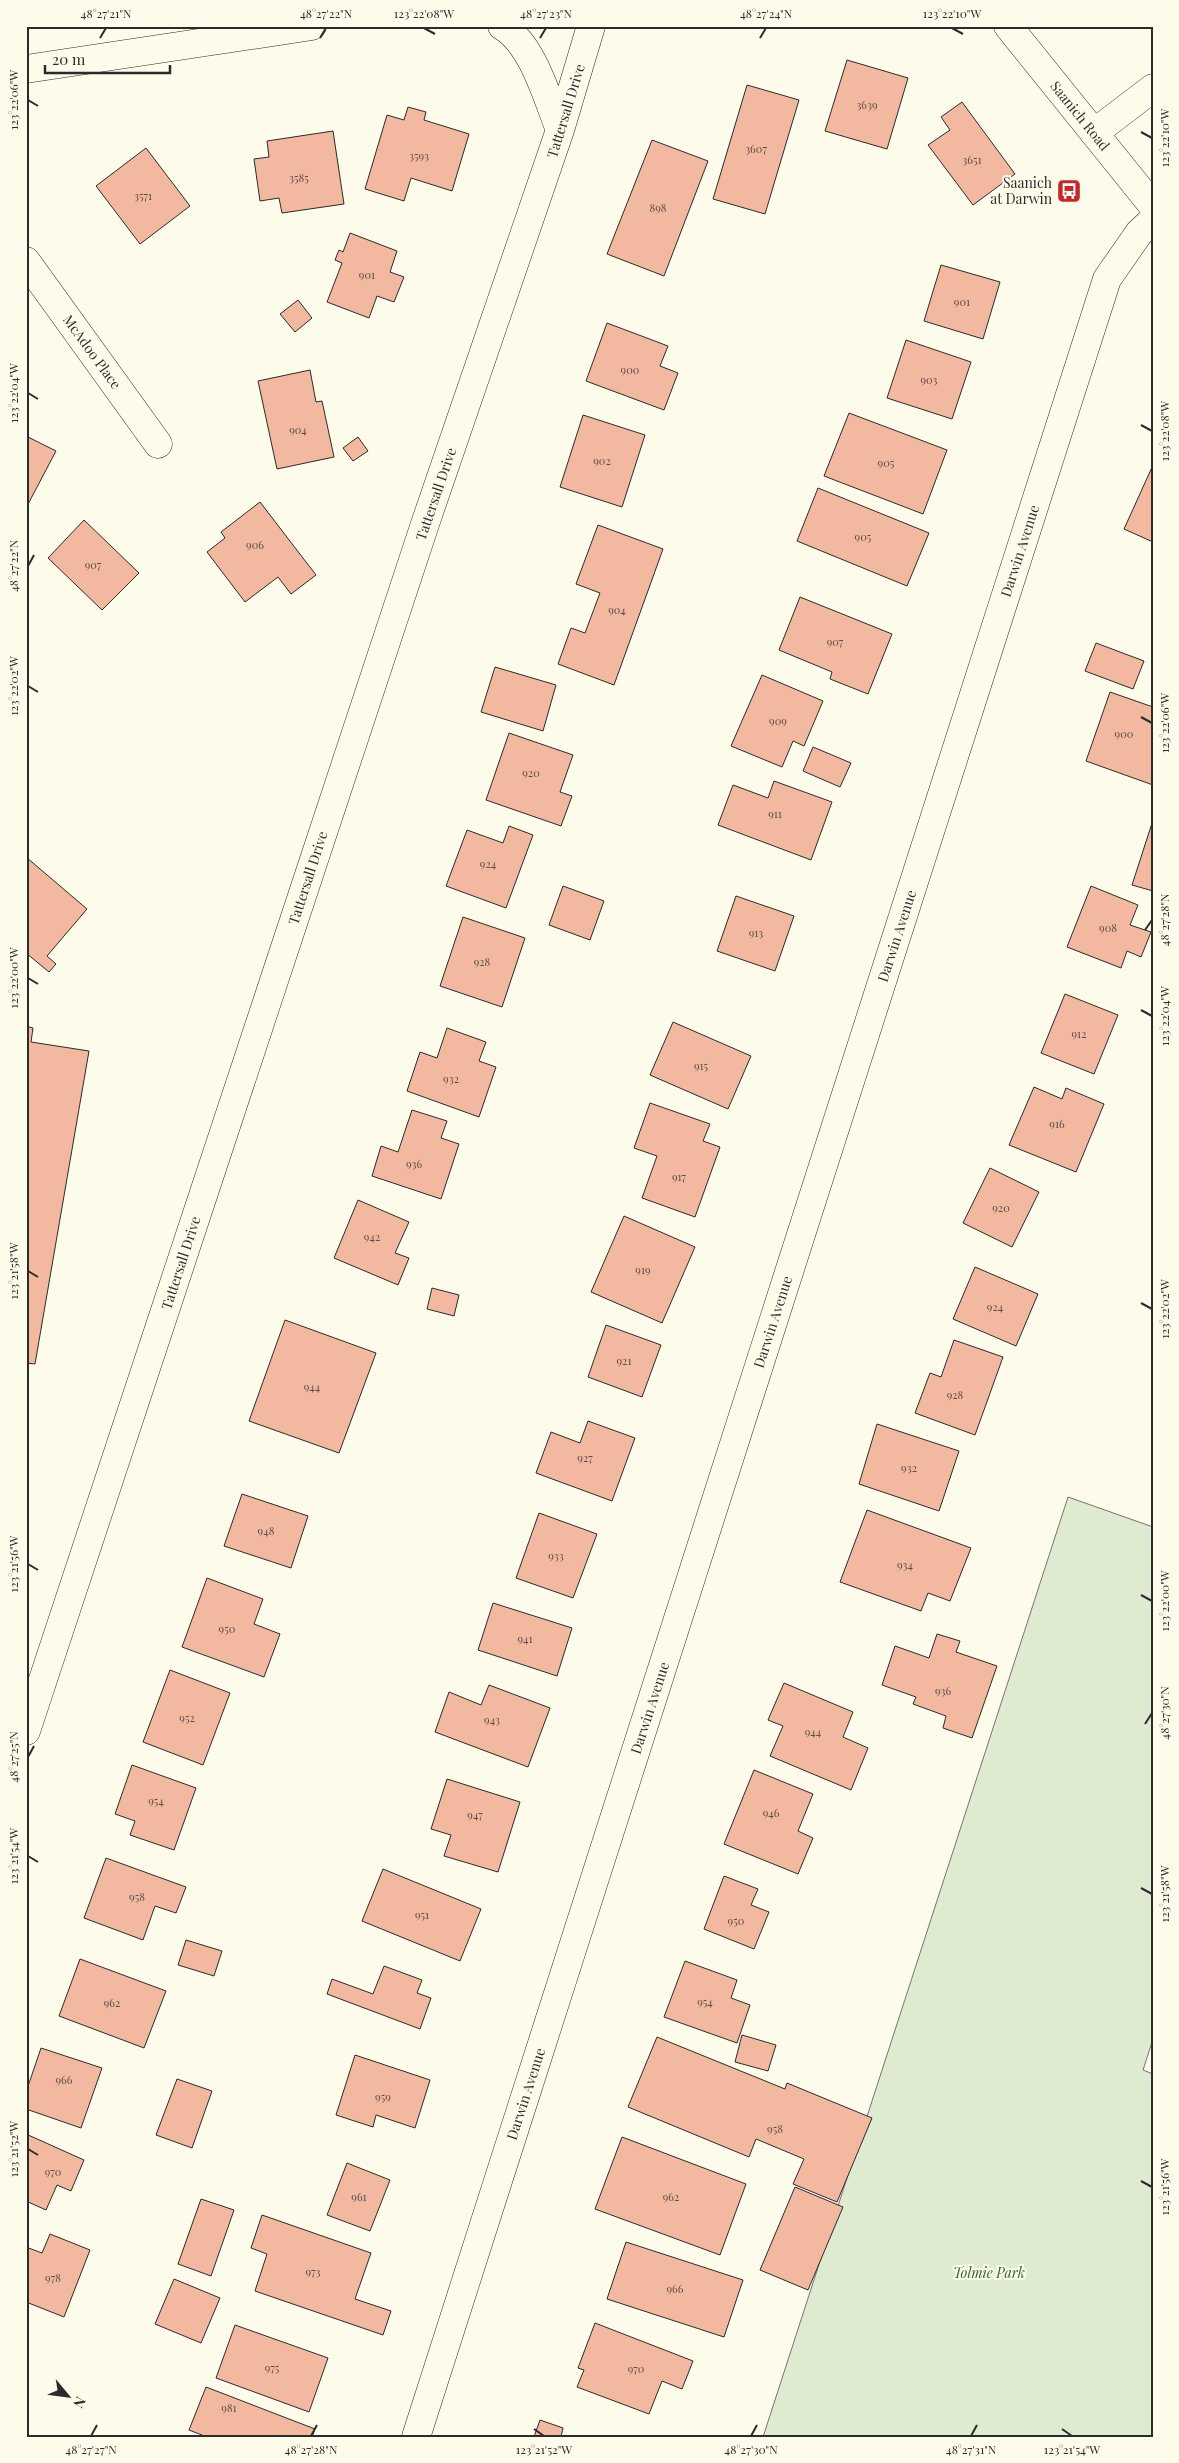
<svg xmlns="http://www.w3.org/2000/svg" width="1179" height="2463" font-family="'Playfair Display',serif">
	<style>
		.green { fill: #deebd1; stroke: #74746e }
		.building { fill: #f2b8a0; stroke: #2b2b2b }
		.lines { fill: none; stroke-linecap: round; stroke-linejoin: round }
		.street-casing { stroke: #2b2b2b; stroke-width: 29 }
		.secondary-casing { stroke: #2b2b2b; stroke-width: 29 }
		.street { stroke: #fdfbea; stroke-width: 28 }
		.secondary { stroke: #fdfbea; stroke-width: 28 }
		.ticks { fill: none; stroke: #2b2b2b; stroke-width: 2 }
		.labels { text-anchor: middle; stroke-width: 4; stroke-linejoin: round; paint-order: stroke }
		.number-label { font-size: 11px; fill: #5d4e48 }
		.street-label { font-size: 14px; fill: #2b2b2b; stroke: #fdfbea }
		.poi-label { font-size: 14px; fill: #2b2b2b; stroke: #fdfbea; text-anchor: end }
		.park-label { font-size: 14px; font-style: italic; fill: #34623c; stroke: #fdfbea }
		.neatline { fill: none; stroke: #2b2b2b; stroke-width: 2 }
		.ticks-label { font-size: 12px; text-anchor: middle; fill: #2b2b2b }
	</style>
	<rect width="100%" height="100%" fill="#fdfbea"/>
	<path class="green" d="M1068,1497L1153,1527V2039L1143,2070L1153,2074V2437H763Z"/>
	<path class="building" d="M847,60L908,78L887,149L825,131Z
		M747,85L799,100L765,214L713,199Z
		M962,102L1015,174L973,205L928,145L950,130L941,117Z
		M408,107L426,112L424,120L469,134L452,191L411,178L404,201L365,189L387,115L404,120Z
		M333,131L344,204L282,213L279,198L260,201L254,159L269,157L267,141Z
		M652,140L708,161L664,276L607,254Z
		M146,148L190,206L140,244L96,186Z
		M350,233L397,251L390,272L404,277L394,302L377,296L369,318L327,302L342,263L335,260L339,250L343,252Z
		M941,265L1000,282L983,339L924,321Z
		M298,300L312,318L295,332L280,314Z
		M607,323L668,346L660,366L678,373L664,410L586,381Z
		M906,340L971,362L952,419L887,398Z
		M310,370L316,402L322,401L334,457L277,469L258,381Z
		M849,413L947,450L923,514L824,476Z
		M583,415L645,435L622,507L560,487Z
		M26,436L56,451L26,508Z
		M358,437L368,451L353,461L343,448Z
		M1153,465V542L1124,529Z
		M818,488L929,533L907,586L797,541Z
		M260,502L316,575L291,594L278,577L245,602L207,552L225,538L221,532Z
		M84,520L139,573L102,610L48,558Z
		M598,525L663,549L614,685L558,664L571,628L585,633L600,593L576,584Z
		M800,597L892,634L868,694L830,679L832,672L779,650Z
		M1096,643L1144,661L1133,689L1085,671Z
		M495,667L556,685L543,731L481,712Z
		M762,675L823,701L804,746L793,741L782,767L731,746Z
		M1110,692L1153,707V785L1086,761Z
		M509,733L573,755L560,792L572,796L561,826L486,800Z
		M813,747L851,763L840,787L803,771Z
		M774,781L832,802L811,860L718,825L733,785L768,798Z
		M1153,820V891L1132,885Z
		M509,826L533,835L506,908L446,886L467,830L503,843Z
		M26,857L87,909L47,956L56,964L49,972L26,953Z
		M563,886L604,901L590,940L549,925Z
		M1091,886L1138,905L1130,925L1151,932L1141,957L1127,951L1121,968L1067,947Z
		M736,896L794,916L775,971L717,951Z
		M463,917L525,938L502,1007L440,986Z
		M1065,994L1118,1015L1094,1074L1041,1053Z
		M673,1022L751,1056L728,1109L650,1075Z
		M26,1026L33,1028L31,1042L89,1051L35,1364L26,1363Z
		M447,1028L486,1042L479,1061L496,1067L479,1117L407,1091L420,1052L437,1058Z
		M1034,1087L1062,1099L1066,1088L1104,1104L1076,1172L1009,1145Z
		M650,1103L710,1124L703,1141L720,1147L695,1217L642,1198L657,1156L634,1148Z
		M412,1110L447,1121L441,1138L459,1144L441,1199L372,1176L381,1146L398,1152Z
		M990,1168L1039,1192L1012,1247L963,1223Z
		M358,1200L409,1222L395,1253L409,1258L398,1285L334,1258Z
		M624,1216L695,1247L662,1323L591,1292Z
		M975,1267L1038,1294L1016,1346L953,1319Z
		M432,1288L459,1295L454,1316L427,1309Z
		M285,1320L376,1353L339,1453L249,1421Z
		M606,1325L661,1345L642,1397L588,1377Z
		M954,1340L1003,1357L975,1435L915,1413L930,1373L941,1377Z
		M588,1421L635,1438L612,1501L536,1473L551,1432L580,1443Z
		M877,1424L959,1451L939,1511L859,1484Z
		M242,1494L308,1516L291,1568L224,1546Z
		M867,1510L971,1548L950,1601L928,1593L921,1611L840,1582Z
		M539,1513L597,1534L573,1598L516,1578Z
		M207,1578L263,1599L254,1624L280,1634L264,1677L182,1647Z
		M493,1603L572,1628L557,1676L478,1650Z
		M937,1634L960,1641L956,1652L997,1666L972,1738L943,1728L946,1716L913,1704L916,1697L882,1685L895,1646L929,1658Z
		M170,1670L230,1693L203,1765L143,1742Z
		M784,1683L853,1712L843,1737L868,1748L851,1790L770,1756L783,1726L768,1720Z
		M489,1685L550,1708L528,1767L435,1732L449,1692L481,1705Z
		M132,1765L196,1788L174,1850L130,1835L135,1821L115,1814Z
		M754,1770L813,1794L798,1831L813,1838L798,1874L724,1844Z
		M447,1779L520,1802L498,1872L444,1856L451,1835L431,1829Z
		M106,1858L186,1887L176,1913L155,1906L143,1940L84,1918Z
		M383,1869L481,1909L460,1961L362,1921Z
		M724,1876L758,1889L751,1905L769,1912L754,1949L704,1929Z
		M186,1940L222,1951L214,1976L178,1965Z
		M80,1959L166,1991L144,2048L59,2016Z
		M685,1961L737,1980L731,1998L750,2005L737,2043L664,2017Z
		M384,1966L422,1980L417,1993L431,1998L420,2029L327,1994L332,1979L373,1994Z
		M742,2035L776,2045L768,2071L735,2062Z
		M657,2037L785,2089L787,2083L872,2118L837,2202L793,2184L804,2159L756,2139L749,2157L628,2107Z
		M41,2048L102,2068L81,2128L26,2109V2092Z
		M355,2055L430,2080L415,2128L376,2115L373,2127L336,2115Z
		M177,2079L212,2091L192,2148L156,2135Z
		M26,2134L84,2160L71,2191L57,2185L46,2210L26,2201Z
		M622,2137L746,2184L720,2255L595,2209Z
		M347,2163L390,2180L370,2231L327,2215Z
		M795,2187L843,2207L808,2290L760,2270Z
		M201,2199L234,2210L211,2276L178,2264Z
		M262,2215L371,2253L355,2299L391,2311L383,2335L255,2291L267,2254L251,2248Z
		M50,2234L90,2250L64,2317L26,2302V2247L42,2253Z
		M626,2242L743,2280L724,2337L607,2299Z
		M174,2279L220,2298L201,2343L155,2324Z
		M595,2323L693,2361L682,2389L662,2381L649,2414L577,2387L584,2370L578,2368Z
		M235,2325L328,2358L309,2412L216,2378Z
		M206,2387L315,2429L312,2437H207L189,2430Z
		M540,2420L563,2428L561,2437H534Z"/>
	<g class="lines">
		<defs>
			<path id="street" d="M26,69L312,26
				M1094,133L1153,88
				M26,261L158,444
				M416,2437L1107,279L1139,233L1153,220"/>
			<path id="secondary" d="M502,26C533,44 547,98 560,130
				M1008,26L1153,206
				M26,1731L426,521L560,130L591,26"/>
		</defs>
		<use href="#street" class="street-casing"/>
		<use href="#secondary" class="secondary-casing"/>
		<use href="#street" class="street"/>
		<use href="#secondary" class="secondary"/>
	</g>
	<path class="ticks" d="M424,28L435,34M952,28L963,34M100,38L106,28M320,38L326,28M540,38L546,28M760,38L766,28M28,100L38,106M1141,132L1152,138M28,393L38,399M1141,425L1152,431M28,566L34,555M28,686L38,692M1141,717L1152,723M1145,930L1152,920M28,978L38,984M1141,1010L1152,1016M28,1271L38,1277M1141,1303L1152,1309M28,1564L38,1570M1141,1595L1152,1601M1145,1724L1152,1713M28,1757L34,1746M28,1856L38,1862M1141,1888L1152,1894M28,2149L38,2155M1141,2181L1152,2187M534,2429L544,2436M1062,2429L1072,2436M91,2436L97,2425M311,2436L317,2425M751,2436L757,2425M971,2436L977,2425"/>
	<defs>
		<symbol id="bus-square" viewBox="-11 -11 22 22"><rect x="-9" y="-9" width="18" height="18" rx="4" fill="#c62828" stroke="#fdfbea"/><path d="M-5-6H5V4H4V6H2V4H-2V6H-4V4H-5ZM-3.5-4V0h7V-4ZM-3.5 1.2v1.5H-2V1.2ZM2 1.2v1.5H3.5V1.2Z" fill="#fff"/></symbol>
	</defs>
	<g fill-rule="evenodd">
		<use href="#bus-square" x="1055" y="177" width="28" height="28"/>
	</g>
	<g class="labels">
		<g class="number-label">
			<text x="867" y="109">3639</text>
			<text x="756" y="153">3607</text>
			<text x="419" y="160">3593</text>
			<text x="972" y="164">3651</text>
			<text x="299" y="182">3585</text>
			<text x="143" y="200">3571</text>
			<text x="658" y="212">898</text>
			<text x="367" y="279">901</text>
			<text x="962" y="306">901</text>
			<text x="630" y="374">900</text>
			<text x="929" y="384">903</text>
			<text x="298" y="434">904</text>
			<text x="602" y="465">902</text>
			<text x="886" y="467">905</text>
			<text x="863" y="541">905</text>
			<text x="255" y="549">906</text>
			<text x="93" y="569">907</text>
			<text x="617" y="614">904</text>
			<text x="835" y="646">907</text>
			<text x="778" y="725">909</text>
			<text x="1124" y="738">900</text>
			<text x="531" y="777">920</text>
			<text x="775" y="818">911</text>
			<text x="488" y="868">924</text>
			<text x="1108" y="932">908</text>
			<text x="756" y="937">913</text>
			<text x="482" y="966">928</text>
			<text x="1079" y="1038">912</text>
			<text x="701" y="1070">915</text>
			<text x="451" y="1083">932</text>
			<text x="1057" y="1128">916</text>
			<text x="414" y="1168">936</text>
			<text x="679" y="1181">917</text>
			<text x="1001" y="1212">920</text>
			<text x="372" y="1241">942</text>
			<text x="643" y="1274">919</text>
			<text x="995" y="1311">924</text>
			<text x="624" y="1365">921</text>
			<text x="312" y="1391">944</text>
			<text x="955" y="1399">928</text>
			<text x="585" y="1462">927</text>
			<text x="909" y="1472">932</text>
			<text x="266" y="1535">948</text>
			<text x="556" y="1560">933</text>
			<text x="905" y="1569">934</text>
			<text x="227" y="1633">950</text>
			<text x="525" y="1643">941</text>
			<text x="943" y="1695">936</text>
			<text x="187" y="1722">952</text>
			<text x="492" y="1724">943</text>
			<text x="813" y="1736">944</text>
			<text x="156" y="1805">954</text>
			<text x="771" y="1817">946</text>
			<text x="475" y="1819">947</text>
			<text x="137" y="1901">958</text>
			<text x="422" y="1919">951</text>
			<text x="736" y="1925">950</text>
			<text x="705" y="2006">954</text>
			<text x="112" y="2007">962</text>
			<text x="64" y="2084">966</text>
			<text x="383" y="2101">959</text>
			<text x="775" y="2133">958</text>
			<text x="53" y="2176">970</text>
			<text x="359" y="2201">961</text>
			<text x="671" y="2201">962</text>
			<text x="313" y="2276">973</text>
			<text x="53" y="2282">978</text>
			<text x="675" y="2293">966</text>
			<text x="272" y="2372">975</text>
			<text x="636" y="2373">970</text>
			<text x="229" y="2412">981</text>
		</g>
		<g class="street-label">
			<text transform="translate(566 111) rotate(-73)" y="5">Tattersall Drive</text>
			<text transform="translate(1080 116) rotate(51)" y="5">Saanich Road</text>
			<text transform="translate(92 352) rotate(54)" y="5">McAdoo Place</text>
			<text transform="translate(436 494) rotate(-71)" y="5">Tattersall Drive</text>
			<text transform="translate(1020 551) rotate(-72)" y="5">Darwin Avenue</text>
			<text transform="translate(308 878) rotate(-72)" y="5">Tattersall Drive</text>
			<text transform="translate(897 936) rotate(-72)" y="5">Darwin Avenue</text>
			<text transform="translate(181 1263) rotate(-72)" y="5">Tattersall Drive</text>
			<text transform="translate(773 1322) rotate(-72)" y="5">Darwin Avenue</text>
			<text transform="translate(650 1708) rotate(-72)" y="5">Darwin Avenue</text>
			<text transform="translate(526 2094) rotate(-72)" y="5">Darwin Avenue</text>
		</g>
		<g class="poi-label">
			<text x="1052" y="188">Saanich<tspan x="1052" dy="16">at Darwin</tspan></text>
		</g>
		<g class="park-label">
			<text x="989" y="2278">Tolmie Park</text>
		</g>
	</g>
	<rect width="1179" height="2463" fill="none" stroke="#fdfbea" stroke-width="55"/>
	<g transform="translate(68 2396) rotate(119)" stroke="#fdfbea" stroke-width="4" paint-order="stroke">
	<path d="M0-4L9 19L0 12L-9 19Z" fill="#2b2b2b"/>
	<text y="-8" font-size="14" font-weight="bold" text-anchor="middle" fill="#2b2b2b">N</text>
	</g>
	<path d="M45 65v8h125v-8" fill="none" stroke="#2b2b2b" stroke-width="2.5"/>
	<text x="52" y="65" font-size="15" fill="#2b2b2b" stroke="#fdfbea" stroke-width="4" paint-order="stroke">20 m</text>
	<rect x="28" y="28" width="1124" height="2408" class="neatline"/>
	<g class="ticks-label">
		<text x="106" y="18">48°27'21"N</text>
		<text x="326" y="18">48°27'22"N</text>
		<text x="424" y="18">123°22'08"W</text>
		<text x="546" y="18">48°27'23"N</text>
		<text x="766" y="18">48°27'24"N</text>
		<text x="952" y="18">123°22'10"W</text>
		<text transform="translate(14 100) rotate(-90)" y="4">123°22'06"W</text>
		<text transform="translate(1165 138) rotate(-90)" y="4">123°22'10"W</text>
		<text transform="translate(14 393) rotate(-90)" y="4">123°22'04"W</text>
		<text transform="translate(1165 431) rotate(-90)" y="4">123°22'08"W</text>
		<text transform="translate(14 566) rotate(-90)" y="4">48°27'22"N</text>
		<text transform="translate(14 686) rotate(-90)" y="4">123°22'02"W</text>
		<text transform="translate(1165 723) rotate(-90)" y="4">123°22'06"W</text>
		<text transform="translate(1165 920) rotate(-90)" y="4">48°27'28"N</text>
		<text transform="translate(14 978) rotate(-90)" y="4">123°22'00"W</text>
		<text transform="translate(1165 1016) rotate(-90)" y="4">123°22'04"W</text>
		<text transform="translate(14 1271) rotate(-90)" y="4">123°21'58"W</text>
		<text transform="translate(1165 1309) rotate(-90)" y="4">123°22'02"W</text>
		<text transform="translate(14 1564) rotate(-90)" y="4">123°21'56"W</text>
		<text transform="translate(1165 1601) rotate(-90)" y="4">123°22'00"W</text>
		<text transform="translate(1165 1713) rotate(-90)" y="4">48°27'30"N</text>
		<text transform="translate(14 1757) rotate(-90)" y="4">48°27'25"N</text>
		<text transform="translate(14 1856) rotate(-90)" y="4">123°21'54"W</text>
		<text transform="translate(1165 1894) rotate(-90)" y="4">123°21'58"W</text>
		<text transform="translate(14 2149) rotate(-90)" y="4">123°21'52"W</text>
		<text transform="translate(1165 2187) rotate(-90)" y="4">123°21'56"W</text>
		<text x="91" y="2454">48°27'27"N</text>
		<text x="311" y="2454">48°27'28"N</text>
		<text x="544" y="2454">123°21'52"W</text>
		<text x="751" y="2454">48°27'30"N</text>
		<text x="971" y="2454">48°27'31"N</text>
		<text x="1072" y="2454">123°21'54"W</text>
	</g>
</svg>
